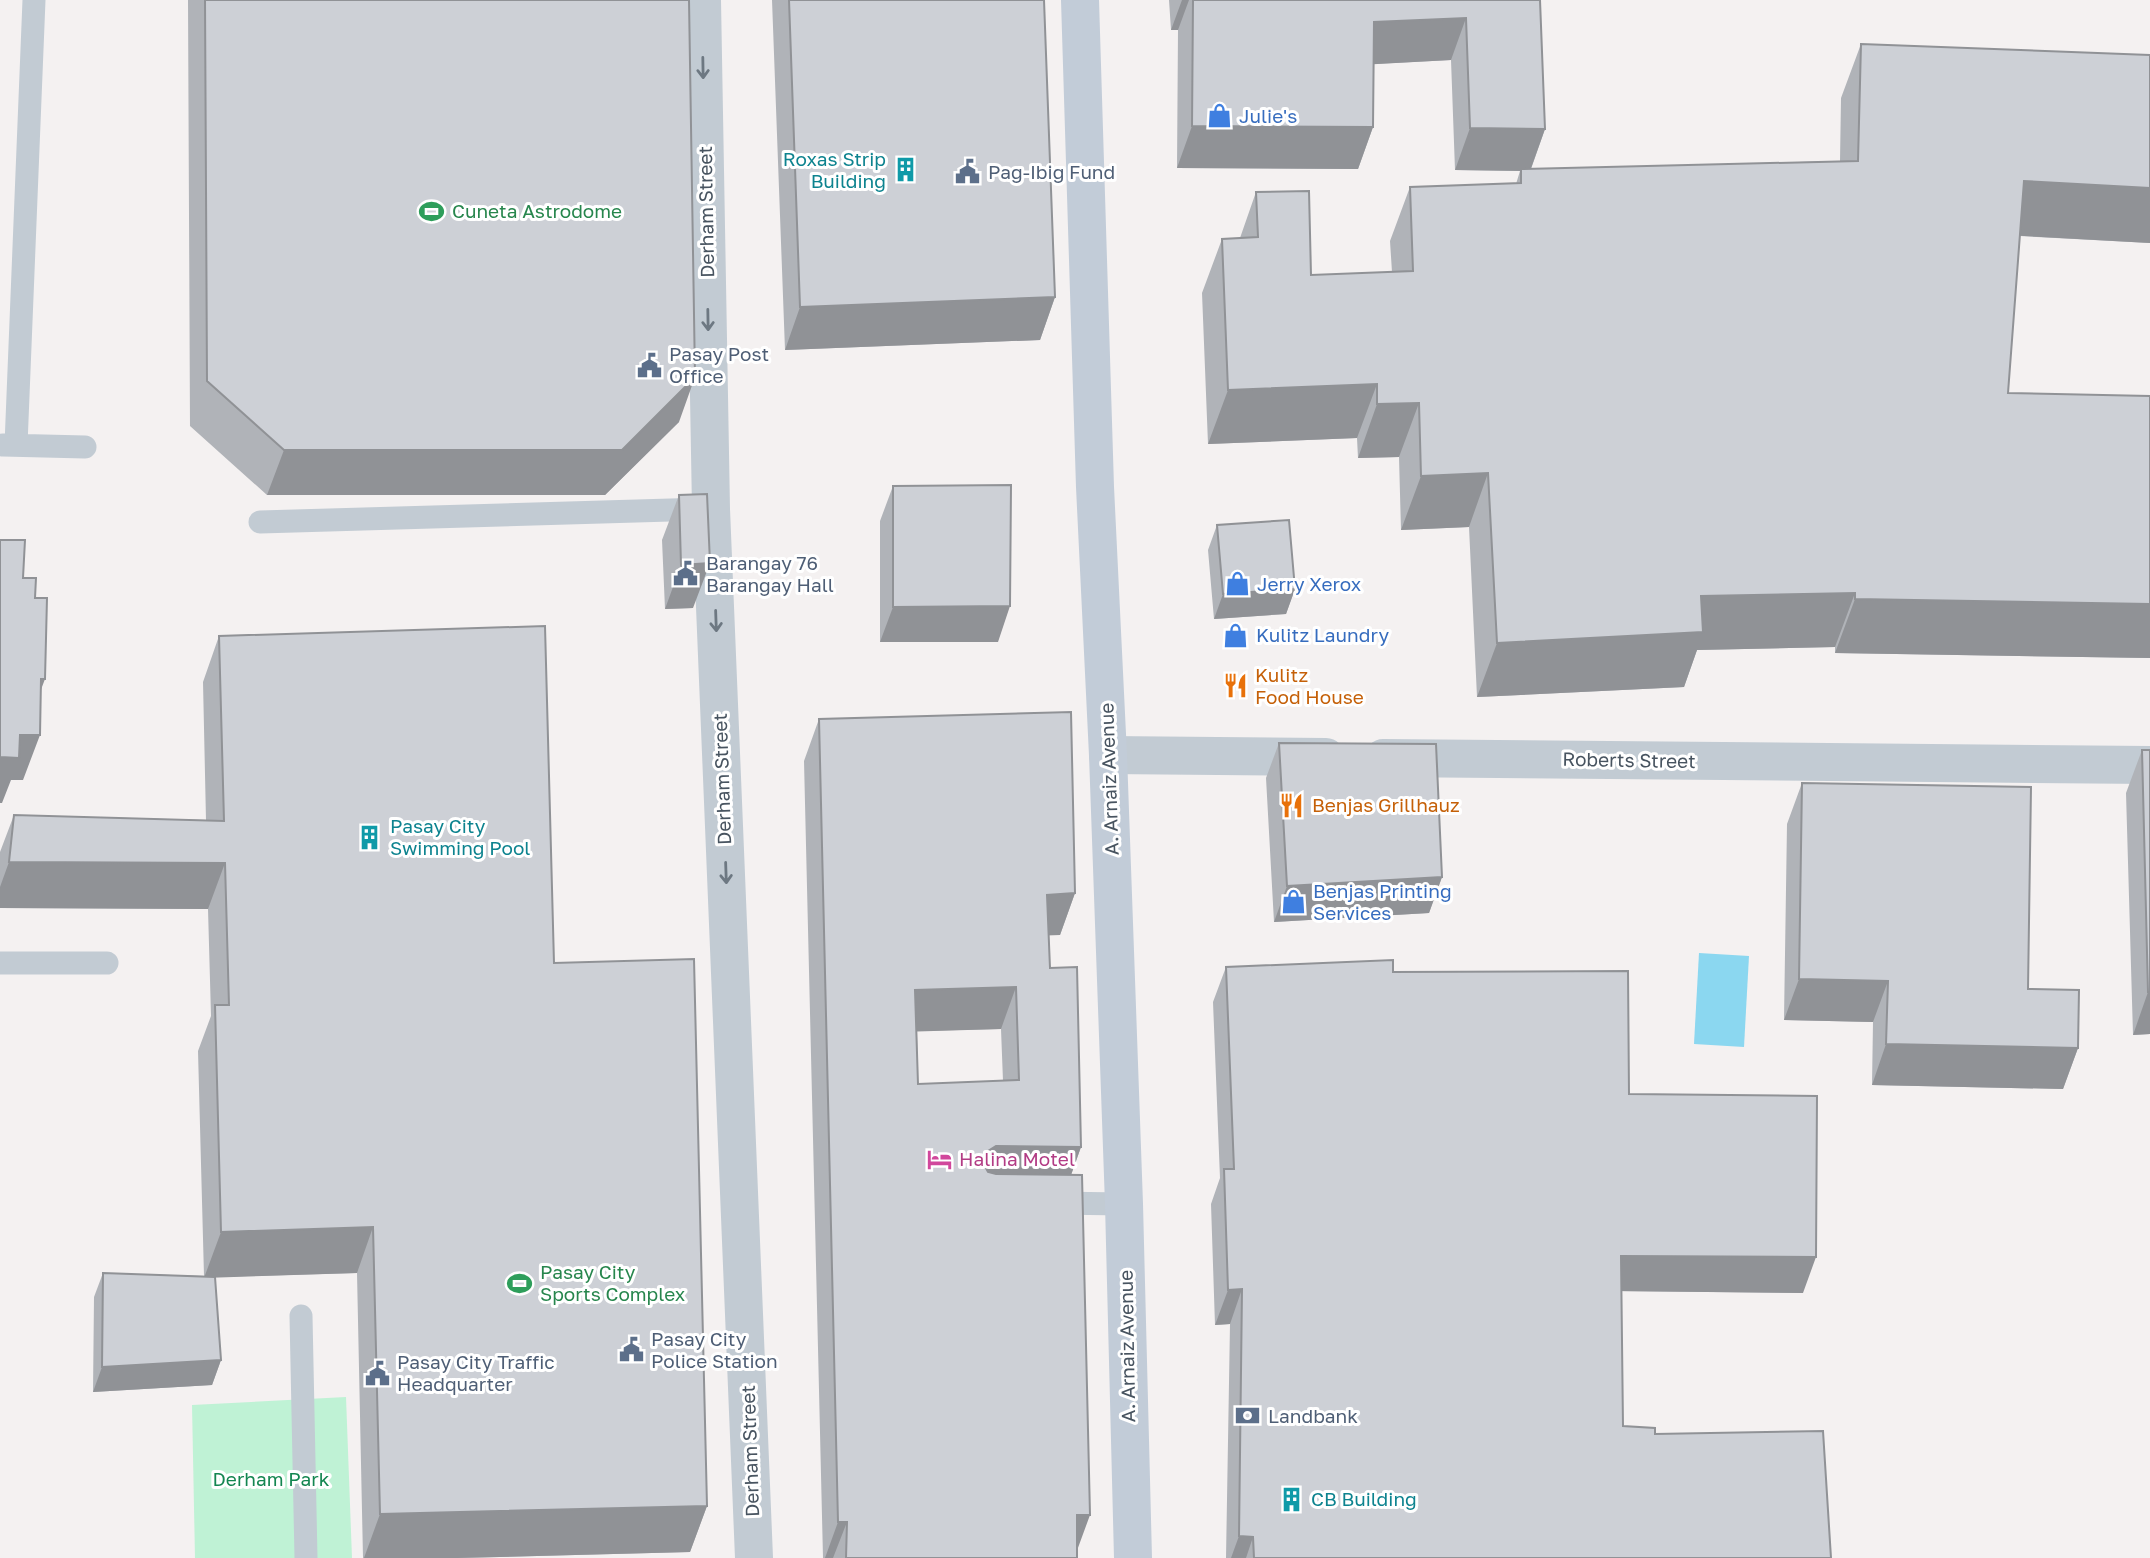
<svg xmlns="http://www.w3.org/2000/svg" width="2150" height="1558" font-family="'Golos Text',sans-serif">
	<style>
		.green { fill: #bff2d5 }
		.water { fill: #8bd7f0 }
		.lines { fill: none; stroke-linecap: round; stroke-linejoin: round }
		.lane { stroke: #c2cbd3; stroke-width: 23 }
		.street { stroke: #c2cbd3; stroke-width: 38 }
		.secondary { stroke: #c2ccd8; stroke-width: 38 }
		.wall { fill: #b0b3b8; fill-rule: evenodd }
		.shaded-wall { fill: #909296 }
		.building { fill: #cdd0d6; stroke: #909296; stroke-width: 2; fill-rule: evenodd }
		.oneway { stroke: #6d7882 }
		.labels { text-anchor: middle; stroke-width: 6; stroke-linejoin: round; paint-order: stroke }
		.shop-label { font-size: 19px; fill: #366cbe; stroke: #fff; text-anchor: start }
		.culture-label { font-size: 19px; fill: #0d838f; stroke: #fff; text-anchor: start }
		.service-label { font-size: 19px; fill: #4e5e75; stroke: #fff; text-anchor: start }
		.leisure-label { font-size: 19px; fill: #27864d; stroke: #fff; text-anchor: start }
		.street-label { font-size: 19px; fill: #485460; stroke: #fff }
		.food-label { font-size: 19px; fill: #c56008; stroke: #fff; text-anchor: start }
		.hotel-label { font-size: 19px; fill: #b23c85; stroke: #fff; text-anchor: start }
		.park-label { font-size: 19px; fill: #148651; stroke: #fff }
	</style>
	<rect width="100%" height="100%" fill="#f4f1f1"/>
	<path class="green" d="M346,1397L352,1558H195L192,1405Z"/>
	<path class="water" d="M1699,953L1749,956L1744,1047L1694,1044Z"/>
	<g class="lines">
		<path class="lane" d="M3,445L85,447
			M16,445L34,0
			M260,522L705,509
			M0,963H107
			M1054,1203L1124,1204
			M301,1316L306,1558"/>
		<path class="street" d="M702,0L711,509L754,1558
			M1108,755L1326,757
			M1383,758L2150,765"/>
		<path class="secondary" d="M1080,0L1095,487L1108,755L1124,1204L1133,1558"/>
	</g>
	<path class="wall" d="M188,0H689L679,422L605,495H267L190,426Z
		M772,0H1044L1055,297L1040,340L785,350Z
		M1169,0H1540L1545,129L1531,169L1840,161L1841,98L1861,44L2150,55V243L2020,236L2008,393L2150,396V658L1835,653V647L1697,650L1684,687L1477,697L1469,527L1401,530L1399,457L1358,458L1357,438L1208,444L1202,293L1222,239L1240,238L1256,192L1311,275L1392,272L1390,241L1410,187L1516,184L1520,171L1455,170L1451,60L1374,64L1373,127L1358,169L1177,168L1178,30H1171Z
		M893,486L998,642H880V521Z
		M679,495L693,608L665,609L662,540Z
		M1217,525L1295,589L1286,614L1214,619L1208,550Z
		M219,636L554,963L707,1506L690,1552L457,1558H363L357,1273L215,1277L221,1360L212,1385L93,1392L94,1297L103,1273L204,1276L198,1051L211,1016L208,909L0,908V852L14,815L206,820L203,682Z
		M819,719L1075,893L1060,935H1049L1050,968L1081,1147L1071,1175L1077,1558H823L804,761ZM1001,1029L1003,1081L918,1084L917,1031Z
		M1279,743L1442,877L1429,913L1274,922L1266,778Z
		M2142,750H2150V1034L2133,1035L2126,793Z
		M1802,783L2028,989L2078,1048L2063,1089L1872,1085L1873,1022L1784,1020L1787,824Z
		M1226,967L1393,972L1629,1094L1803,1293L1621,1291L1623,1426L1655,1434L1831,1558H1226L1230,1324L1215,1325L1211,1204L1220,1178L1213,1002Z"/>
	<path class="shaded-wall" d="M1182,0H1189L1178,30H1171Z
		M1466,18L1451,60L1359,65L1374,22Z
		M1192,126L1373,127L1358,169L1177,168Z
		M1470,128L1545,129L1530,171L1455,170Z
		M2024,181L2150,188V243L2005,235Z
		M1055,297L1040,340L785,350L800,307Z
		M695,377L679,422L605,495H267L284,450Z
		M1377,384L1357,438L1208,444L1228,390Z
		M1419,403L1399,457L1358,458L1377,404Z
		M1488,473L1469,527L1401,530L1421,476Z
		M710,563L693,608L665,609L681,565Z
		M1295,589L1286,614L1214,619L1223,594Z
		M1855,593L1835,647L1697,650L1684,687L1477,697L1497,643L1701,596Z
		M1855,599L2150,604V658L1835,653Z
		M1010,606L998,642H880L893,607Z
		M41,679H45L28,724Z
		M20,735H40L23,780H11L2,803H0V757Z
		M9,862L225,863L208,909L0,908V887Z
		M1442,877L1429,913L1274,922L1287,886Z
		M1075,893L1060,935L1032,936L1047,895Z
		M1799,979L1888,981L1873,1022L1784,1020Z
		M1016,987L1001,1029L900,1032L915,990Z
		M2148,992H2150V1034L2133,1035Z
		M1886,1044L2078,1048L2063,1089L1872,1085Z
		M996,1146L1081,1147L1066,1189L969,1194L985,1153Z
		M373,1227L357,1273L204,1278L221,1232Z
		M1621,1256L1816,1257L1803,1293L1608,1291Z
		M1242,1289L1230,1324L1215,1325L1228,1290Z
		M221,1360L212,1385L93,1392L102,1367Z
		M707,1506L690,1552L457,1558H364L380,1514Z
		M1077,1515H1090L1075,1556Z
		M838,1522H847L833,1558H825Z
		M1239,1536L1253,1537L1246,1558H1231Z"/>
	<path class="building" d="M205,0H689L695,377L622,450H284L207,381Z
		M789,0H1044L1055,297L800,307Z
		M1193,0H1540L1545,129L1470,128L1466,18L1374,22L1373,127L1192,126Z
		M1861,44L2150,55V188L2024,181L2008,393L2150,396V604L1855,599V593L1701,596L1703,632L1497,643L1488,473L1421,476L1419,403L1377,404V384L1228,390L1222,239L1258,237L1256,192L1309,191L1311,275L1413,271L1410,187L1521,183V169L1858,161Z
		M1011,485L1010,606L893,607V486Z
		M707,494L710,563L681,565L679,495Z
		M1289,520L1295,589L1223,594L1217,525Z
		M0,540H25L23,578H36L35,598H47L45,679H41L40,735H20L19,758L0,757Z
		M545,626L554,963L694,959L707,1506L380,1514L373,1227L221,1232L215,1005H229L225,863L9,862L14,815L224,821L219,636Z
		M1071,712L1075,893L1047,895L1050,968L1077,967L1081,1147L996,1146L985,1153L982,1161L988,1172L996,1174L1082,1175L1090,1515H1077V1558H846L847,1522H838L819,719ZM1016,987L1019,1080L918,1084L915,990Z
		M1279,743L1436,744L1442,877L1287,886Z
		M2142,750H2150V992H2148Z
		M1802,783L2031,787L2028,989L2079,990L2078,1048L1886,1044L1888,981L1799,979Z
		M1393,960V972L1628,971L1629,1094L1817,1096L1816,1257L1621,1256L1623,1426L1655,1428V1434L1823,1431L1831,1558H1254L1253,1537L1239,1536L1242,1289L1228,1290L1224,1169H1234L1226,967Z
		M103,1273L215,1277L221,1360L102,1367Z"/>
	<defs><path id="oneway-shaft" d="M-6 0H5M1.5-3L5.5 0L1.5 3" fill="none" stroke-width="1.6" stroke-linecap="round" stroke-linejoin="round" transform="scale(1.75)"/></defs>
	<g class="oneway">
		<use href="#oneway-shaft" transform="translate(703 68) rotate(89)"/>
		<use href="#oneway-shaft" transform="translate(708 320) rotate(89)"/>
		<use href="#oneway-shaft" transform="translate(716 621) rotate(88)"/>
		<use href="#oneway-shaft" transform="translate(726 873) rotate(88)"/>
	</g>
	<defs>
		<symbol id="shop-bare" viewBox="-9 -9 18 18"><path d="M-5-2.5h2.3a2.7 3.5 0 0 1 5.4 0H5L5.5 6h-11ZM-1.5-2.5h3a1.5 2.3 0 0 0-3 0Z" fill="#3f7fe0" stroke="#fff" stroke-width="2.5" paint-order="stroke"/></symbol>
		<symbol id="building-bare" viewBox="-9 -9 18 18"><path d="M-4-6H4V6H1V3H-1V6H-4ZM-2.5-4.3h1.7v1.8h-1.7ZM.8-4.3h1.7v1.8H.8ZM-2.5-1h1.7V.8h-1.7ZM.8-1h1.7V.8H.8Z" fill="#0f9aa8" stroke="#fff" stroke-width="2.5" paint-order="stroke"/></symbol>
		<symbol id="civic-bare" viewBox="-9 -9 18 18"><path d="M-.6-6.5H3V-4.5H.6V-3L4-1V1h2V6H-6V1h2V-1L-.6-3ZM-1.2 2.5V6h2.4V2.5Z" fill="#5c6f8a" stroke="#fff" stroke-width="2.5" paint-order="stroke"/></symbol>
		<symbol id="stadium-bare" viewBox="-9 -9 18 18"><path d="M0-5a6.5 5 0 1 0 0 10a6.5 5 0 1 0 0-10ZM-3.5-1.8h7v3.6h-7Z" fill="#2e9e5b" stroke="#fff" stroke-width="2.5" paint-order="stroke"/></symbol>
		<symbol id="restaurant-bare" viewBox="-9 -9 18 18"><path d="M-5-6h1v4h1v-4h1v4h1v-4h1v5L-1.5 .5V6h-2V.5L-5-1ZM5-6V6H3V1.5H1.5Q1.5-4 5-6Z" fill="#e8710a" stroke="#fff" stroke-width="2.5" paint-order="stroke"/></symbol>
		<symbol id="hotel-bare" viewBox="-9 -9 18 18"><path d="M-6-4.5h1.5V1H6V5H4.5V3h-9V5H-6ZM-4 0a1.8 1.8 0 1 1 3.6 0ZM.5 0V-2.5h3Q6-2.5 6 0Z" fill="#d1479c" stroke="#fff" stroke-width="2.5" paint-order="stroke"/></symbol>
		<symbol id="bank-bare" viewBox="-9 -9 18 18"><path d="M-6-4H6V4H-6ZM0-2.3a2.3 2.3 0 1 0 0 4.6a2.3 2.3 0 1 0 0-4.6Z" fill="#5c6f8a" stroke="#fff" stroke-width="2.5" paint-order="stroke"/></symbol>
	</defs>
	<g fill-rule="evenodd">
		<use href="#shop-bare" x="1202" y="98" width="35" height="35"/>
		<use href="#building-bare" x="888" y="152" width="35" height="35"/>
		<use href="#civic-bare" x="950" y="154" width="35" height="35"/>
		<use href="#stadium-bare" x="414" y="194" width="35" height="35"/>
		<use href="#civic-bare" x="632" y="348" width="35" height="35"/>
		<use href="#civic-bare" x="668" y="556" width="35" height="35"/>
		<use href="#shop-bare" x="1220" y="566" width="35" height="35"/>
		<use href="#shop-bare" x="1218" y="618" width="35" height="35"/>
		<use href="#restaurant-bare" x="1218" y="668" width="35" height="35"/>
		<use href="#restaurant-bare" x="1274" y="788" width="35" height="35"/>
		<use href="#building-bare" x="352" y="820" width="35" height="35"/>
		<use href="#shop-bare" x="1276" y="884" width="35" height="35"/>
		<use href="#hotel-bare" x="922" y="1142" width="35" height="35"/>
		<use href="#stadium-bare" x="502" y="1266" width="35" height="35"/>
		<use href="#civic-bare" x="614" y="1332" width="35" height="35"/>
		<use href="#civic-bare" x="360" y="1356" width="35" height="35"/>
		<use href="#bank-bare" x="1230" y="1398" width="35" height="35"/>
		<use href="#building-bare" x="1274" y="1482" width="35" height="35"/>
	</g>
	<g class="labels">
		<g class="shop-label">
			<text x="1239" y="123">Julie's</text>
			<text x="1257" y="591">Jerry Xerox</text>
			<text x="1256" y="642">Kulitz Laundry</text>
			<text x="1313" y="898">Benjas Printing<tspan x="1313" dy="22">Services</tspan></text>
		</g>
		<g class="culture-label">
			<text x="886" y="166" text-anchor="end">Roxas Strip<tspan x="886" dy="22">Building</tspan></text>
			<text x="390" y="833">Pasay City<tspan x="390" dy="22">Swimming Pool</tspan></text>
			<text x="1311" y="1506">CB Building</text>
		</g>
		<g class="service-label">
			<text x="988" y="179">Pag-Ibig Fund</text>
			<text x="669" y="361">Pasay Post<tspan x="669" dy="22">Office</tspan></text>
			<text x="706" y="570">Barangay 76<tspan x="706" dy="22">Barangay Hall</tspan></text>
			<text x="651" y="1346">Pasay City<tspan x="651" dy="22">Police Station</tspan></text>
			<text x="397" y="1369">Pasay City Traffic<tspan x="397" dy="22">Headquarter</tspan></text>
			<text x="1268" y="1423">Landbank</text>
		</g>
		<g class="leisure-label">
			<text x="452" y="218">Cuneta Astrodome</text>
			<text x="540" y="1279">Pasay City<tspan x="540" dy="22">Sports Complex</tspan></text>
		</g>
		<g class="street-label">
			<text transform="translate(706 212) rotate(-91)" y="7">Derham Street</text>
			<text transform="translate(1629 760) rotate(1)" y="7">Roberts Street</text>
			<text transform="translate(722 779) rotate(-92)" y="7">Derham Street</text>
			<text transform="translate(1109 779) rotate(-92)" y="7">A. Arnaiz Avenue</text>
			<text transform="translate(1127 1346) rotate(-91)" y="7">A. Arnaiz Avenue</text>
			<text transform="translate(750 1451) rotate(-92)" y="7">Derham Street</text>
		</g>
		<g class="food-label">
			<text x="1255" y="682">Kulitz<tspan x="1255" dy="22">Food House</tspan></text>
			<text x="1312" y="812">Benjas Grillhauz</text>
		</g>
		<g class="hotel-label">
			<text x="959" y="1166">Halina Motel</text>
		</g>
		<g class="park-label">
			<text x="271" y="1486">Derham Park</text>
		</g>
	</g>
</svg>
